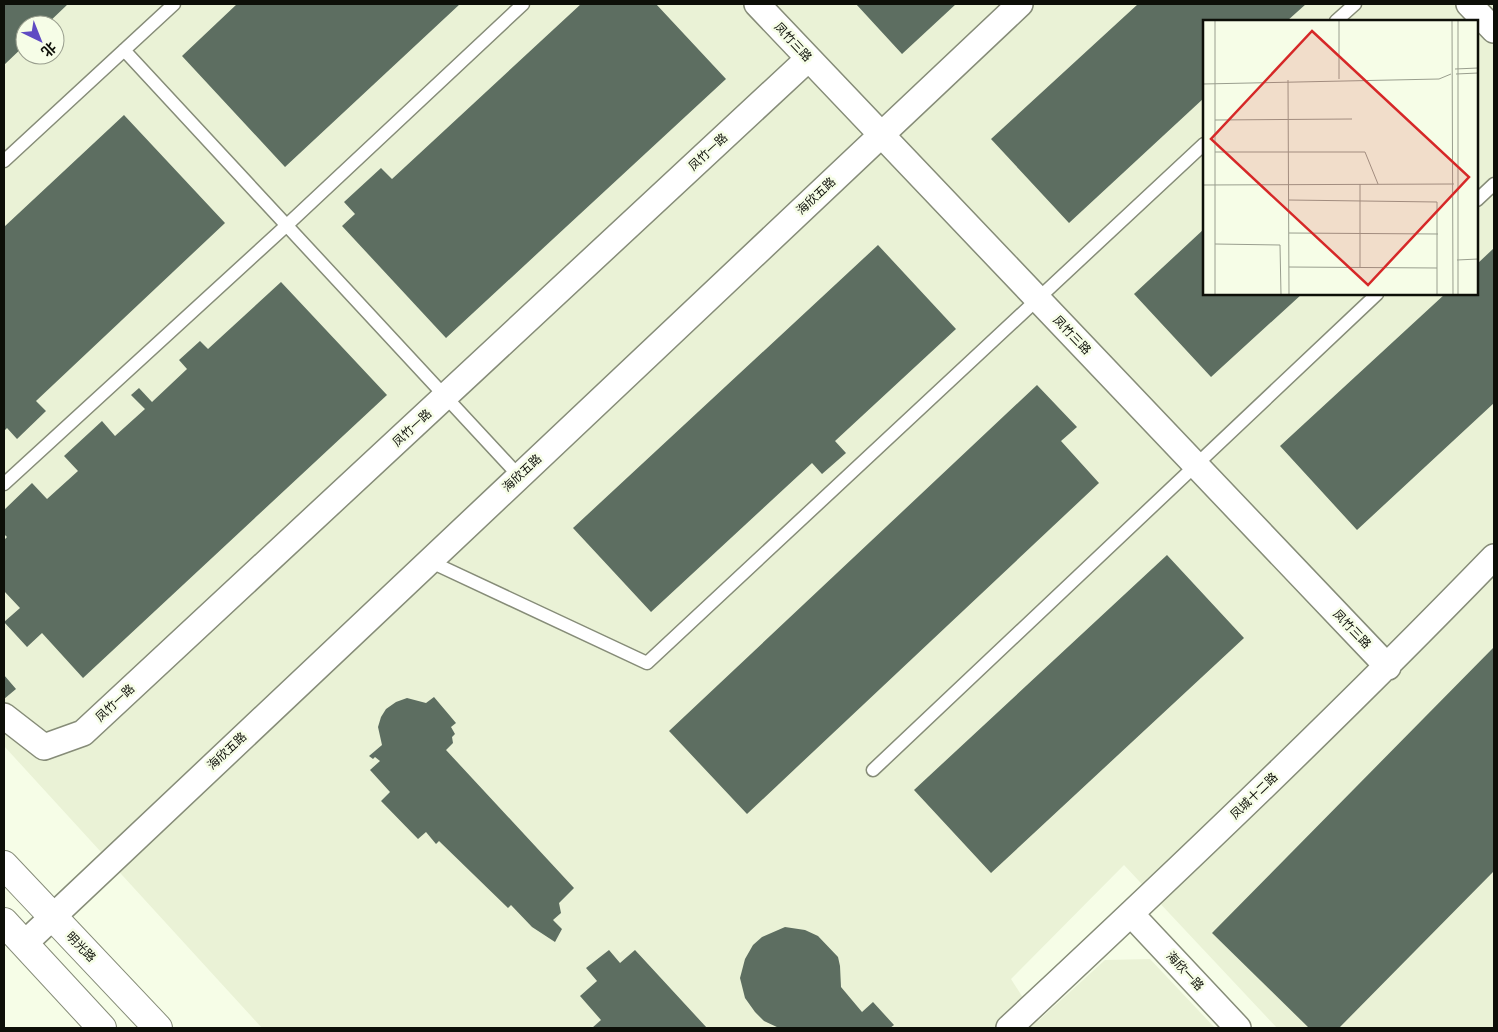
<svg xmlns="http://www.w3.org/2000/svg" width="1498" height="1032" font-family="Manrope,'Noto Sans SC',sans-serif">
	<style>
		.built { fill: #eaf2d6; fill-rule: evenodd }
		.building { fill: #5d6e61 }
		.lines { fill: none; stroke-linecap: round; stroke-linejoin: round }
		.lane-casing { stroke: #868c78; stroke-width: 15 }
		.street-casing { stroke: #868c78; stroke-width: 28 }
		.secondary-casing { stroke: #868c78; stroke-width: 30 }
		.lane { stroke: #fff; stroke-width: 12 }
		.street { stroke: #fff; stroke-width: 25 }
		.secondary { stroke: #fff; stroke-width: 28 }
		.labels { text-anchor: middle; stroke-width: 5; stroke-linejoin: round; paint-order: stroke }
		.street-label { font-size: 12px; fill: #0d0f08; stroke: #f6fde7 }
		.inset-road { fill: none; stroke: #999e8e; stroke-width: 1 }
		.view { fill: #d62828; fill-opacity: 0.15; stroke: #d62828; stroke-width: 2.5 }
		.inset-edge { fill: none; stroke: #0d0f08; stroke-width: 2.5 }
	</style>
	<rect width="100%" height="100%" fill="#f6fde7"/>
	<path class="built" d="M4,4H1494V1028H1277L1124,865L1011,979L1038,1021L1105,960L1150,959L1215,1028H262L4,746ZM1204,21H1477V294H1204ZM25,25H55V55H25Z"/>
	<path class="building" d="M4,4H68L46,25H25V45L4,65Z
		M237,4H460L285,167L182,56Z
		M581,4H656L726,79L446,338L342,226L355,214L344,202L381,168L392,179Z
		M856,4H956L902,54Z
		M1138,4H1306L1287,21H1204V98L1069,223L991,139Z
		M124,115L225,223L36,401L46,411L17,439L7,428L4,431V227Z
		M1204,229V294H1302L1211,377L1134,294Z
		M878,245L956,329L835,441L846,453L822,474L812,463L651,612L573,528Z
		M1494,248V403L1357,530L1280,446L1445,294H1477V264Z
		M281,282L387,395L83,678L42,633L27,647L4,622L20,608L4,591V540L7,537L4,534V510L32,483L47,499L78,471L64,456L102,421L115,436L145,409L131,395L139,388L152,402L187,369L179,360L200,341L208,349Z
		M1037,385L1077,427L1061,441L1099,483L747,814L669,731Z
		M1167,555L1244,638L991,873L914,790Z
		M1494,647V871L1339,1028H1309L1212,933Z
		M4,675L16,689L4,699Z
		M434,697L456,723L451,727L455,734L452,737L453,743L446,750L574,888L559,903L561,913L553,920L562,929L555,942L532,927L511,905L508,908L439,841L436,844L426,832L418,839L381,801L390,792L370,770L380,761L375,757L373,759L369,756L382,745L378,727L381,717L386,709L396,702L407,698L426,703Z
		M785,927L805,930L818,936L838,957L840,966L841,987L862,1012L873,1002L894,1025L890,1028H779L764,1021L755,1012L745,998L740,978L745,959L753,945L762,937Z
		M609,950L620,963L635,950L707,1028H592L601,1020L580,996L597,981L586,968Z"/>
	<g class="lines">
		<defs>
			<path id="lane" d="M1336,21L1355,4
				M124,50L519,476
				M4,161L174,4
				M1477,200L1494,184
				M4,484L287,225L523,4
				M429,561L647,663L1204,144
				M873,770L1377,294"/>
			<path id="street" d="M757,4L1388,667
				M1469,4L1494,30
				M4,716L44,747L83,733L808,59
				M1131,914L1238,1028
				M24,944L1020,4
				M1009,1028C1174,874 1337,719 1494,557"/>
			<path id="secondary" d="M4,865L158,1028
				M4,922L102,1028"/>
		</defs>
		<use href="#lane" class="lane-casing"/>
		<use href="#street" class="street-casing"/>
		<use href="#secondary" class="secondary-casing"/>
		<use href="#lane" class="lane"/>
		<use href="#street" class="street"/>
		<use href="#secondary" class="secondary"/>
	</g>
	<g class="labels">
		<g class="street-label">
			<text transform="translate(793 42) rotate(47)" y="4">凤竹三路</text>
			<text transform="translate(708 152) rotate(-43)" y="4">凤竹一路</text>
			<text transform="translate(816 196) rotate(-43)" y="4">海欣五路</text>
			<text transform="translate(1072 335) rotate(46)" y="4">凤竹三路</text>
			<text transform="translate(412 428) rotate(-43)" y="4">凤竹一路</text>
			<text transform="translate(522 473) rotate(-43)" y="4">海欣五路</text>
			<text transform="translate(1352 629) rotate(46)" y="4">凤竹三路</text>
			<text transform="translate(115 703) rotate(-43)" y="4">凤竹一路</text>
			<text transform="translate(227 751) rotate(-43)" y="4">海欣五路</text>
			<text transform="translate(1254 796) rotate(-44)" y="4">凤城十二路</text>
			<text transform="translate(81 947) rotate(46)" y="4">明光路</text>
			<text transform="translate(1185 971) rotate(47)" y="4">海欣一路</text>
		</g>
	</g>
	<g transform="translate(1203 20)">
		<rect width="275" height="275" fill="#f6fde7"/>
		<path class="inset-road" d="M12,0V275M136,0V59M249,0L250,275M255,0V275M275,1V26M252,49L275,48M253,54L275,53M85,60L86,275M0,64L236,59L248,54M12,100L149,99M12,132H162L175,164M0,165L251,164M86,180L234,182V275M86,213L235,214M12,224L77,225L78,275M254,240L275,239M86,247L234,248M157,248V164"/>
		<path class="view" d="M109,11L266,157L165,265L8,119Z"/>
		<rect width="275" height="275" class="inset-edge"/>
	</g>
	<rect width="1498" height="1032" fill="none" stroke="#0d0f08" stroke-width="10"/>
	<g transform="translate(40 40) rotate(137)"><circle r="24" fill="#f6fde7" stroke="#999e8e"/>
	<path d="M0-4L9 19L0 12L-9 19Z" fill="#5f4bc3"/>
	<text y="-8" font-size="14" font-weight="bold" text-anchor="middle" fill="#0d0f08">北</text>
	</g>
</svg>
